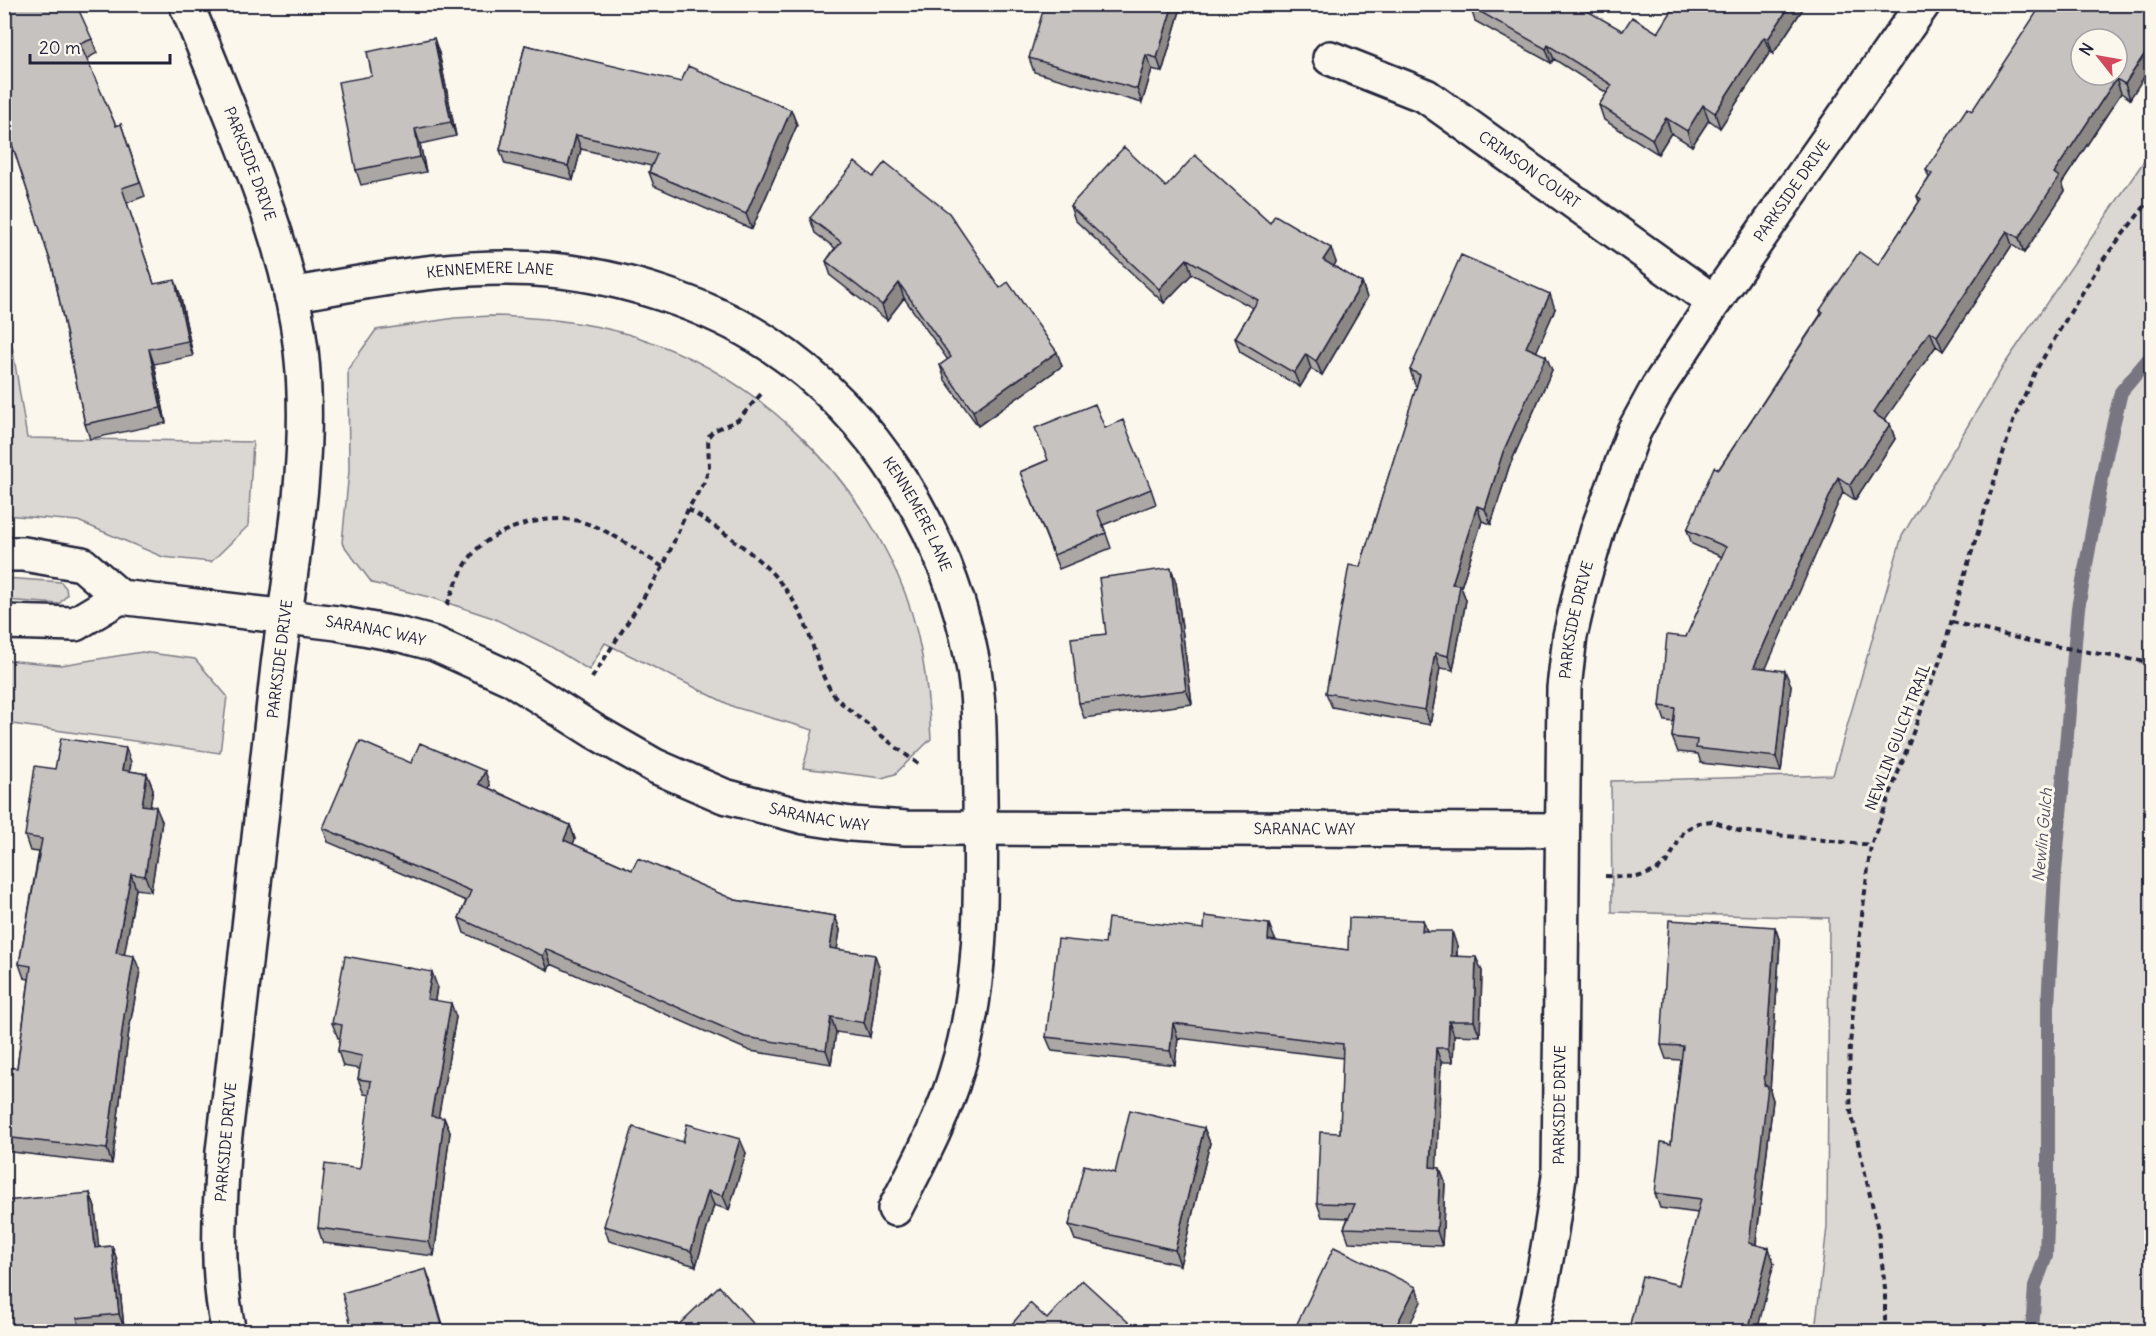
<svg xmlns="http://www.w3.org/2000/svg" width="2156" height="1336" font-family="Delius,sans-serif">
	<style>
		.green { fill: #dbd8d3; stroke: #7e7d87; stroke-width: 1.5 }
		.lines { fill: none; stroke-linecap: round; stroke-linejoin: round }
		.stream { stroke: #787681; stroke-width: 14 }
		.minor-casing { stroke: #22223b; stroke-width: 38 }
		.path { stroke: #22223b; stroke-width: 4; stroke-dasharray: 6 4.5; stroke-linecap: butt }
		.minor { stroke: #fbf7ec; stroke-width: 33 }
		.wall { fill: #aaa7a5; stroke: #22223b; stroke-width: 1.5 }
		.shaded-wall { fill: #8b8886; stroke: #22223b; stroke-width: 1.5 }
		.building { fill: #c6c2c0; stroke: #22223b; stroke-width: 1.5; fill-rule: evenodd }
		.labels { text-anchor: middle; stroke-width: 6; stroke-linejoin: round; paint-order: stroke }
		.street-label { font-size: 15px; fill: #22223b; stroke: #fbf7ec }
		.water-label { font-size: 16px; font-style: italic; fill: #545364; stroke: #fbf7ec }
	</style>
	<rect width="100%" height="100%" fill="#fbf7ec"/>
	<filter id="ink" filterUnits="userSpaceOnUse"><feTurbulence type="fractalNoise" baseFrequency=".0167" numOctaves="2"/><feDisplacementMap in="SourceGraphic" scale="12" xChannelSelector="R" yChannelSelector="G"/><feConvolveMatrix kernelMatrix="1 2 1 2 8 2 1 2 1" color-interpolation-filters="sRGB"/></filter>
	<g filter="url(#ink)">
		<path class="green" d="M2151,151V1331H1815L1827,1227L1829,918L1612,912L1611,781L1833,775L1902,536L2004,365Z
			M5,302L27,438L253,442L248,526L211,562L163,557L78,521L5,515Z
			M491,316C542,317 594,322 643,339C756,377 850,467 898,576C921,627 928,684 931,739L895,774L882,778L803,768L813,730L734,707L605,643L589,670L548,645L493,618L433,598L372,583L342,543L349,471L348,369L376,330L455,318Z
			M5,578L61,582L66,588L67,595L59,604L5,600Z
			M142,652L195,659L227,696L220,753L5,723V660L61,665Z"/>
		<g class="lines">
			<path class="stream" d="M2032,1332L2035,1286L2046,1256L2048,1197V1006L2055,872L2078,608L2107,451L2121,392L2152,355"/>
			<defs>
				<g id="minor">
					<path id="s1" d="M186,4C203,44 219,84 235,124C264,197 292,271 301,350C313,456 291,561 278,666C260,827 243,989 223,1151C220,1211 215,1273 229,1332"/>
					<path id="s2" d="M1330,58L1426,96L1714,302"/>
					<path id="s3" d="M291,295C376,280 463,262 550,270C621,276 709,304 769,344C876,415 948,534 972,659C981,703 979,751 980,796C981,887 984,983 957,1070C943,1119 918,1164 895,1209"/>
					<path id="s4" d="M4,554H24L82,564L120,597L337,623L401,635L435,644L512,679L594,731L655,766L724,796L805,817L851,824L906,828L1562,830"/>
					<path d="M4,622L75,624L120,597"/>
					<path id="s5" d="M1530,1332C1544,1280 1552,1229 1559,1176L1564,688L1570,636L1582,584L1598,529L1634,431L1658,387L1714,302L1923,4"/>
				</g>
			</defs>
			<use href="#minor" class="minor-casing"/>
			<path class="path" d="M688,509C734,539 780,568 803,619C814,643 817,670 832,692C839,703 852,711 862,720C881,735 900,751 920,765
				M447,605C454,588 461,570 472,555C491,528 551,512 582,522C611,530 638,552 663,567
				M1952,622L2037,643L2152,663
				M592,678L663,567L688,509L705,481L709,467L708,437L713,431L738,420L761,394
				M1605,876L1637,877L1656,871L1668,861L1684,831L1698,823L1712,821L1739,831L1871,845
				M1885,1332V1288L1878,1230L1851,1112L1849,1076L1850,1045L1861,923L1871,845L1942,655L1966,570L2014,419L2035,372L2068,316L2102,261L2152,197"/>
			<use href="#minor" class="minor"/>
		</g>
		<path class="wall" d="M4,4L92,39L97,53L86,59L116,126L121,124L145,196L127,203L154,284L180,294L193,356L154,364L166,423L90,439L85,424L53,269L14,150L8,153L4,144Z
			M1182,4L1162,72L1152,69L1142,103L1034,72L1029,58Z
			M1806,4L1773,54L1770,52L1720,128L1709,120L1692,146L1671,133L1658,154L1604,120L1599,105L1607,93L1554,59L1551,63L1475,21L1470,6L1623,31L1658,33Z
			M2151,4L2130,99L2121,93L2062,183L2065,191L2024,253L2012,245L1943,351L1936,346L1884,420L1890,424L1895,439L1855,500L1843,492L1765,668L1791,685L1781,772L1701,763L1698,754L1678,752L1672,737L1674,722L1665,721L1660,706L1686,637L1722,557L1692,544L1687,530L1719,469L1821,314L1820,310L1878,265L1919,202L1917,196L1929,178L1926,170L1972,111Z
			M525,45L791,110L797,125L752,229L654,186L649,172L651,166L581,149L573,180L505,164L500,150Z
			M439,53L456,136L420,144L426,172L361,185L356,170L372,76Z
			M1166,187L1270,223L1336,262L1334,266L1362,283L1367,298L1322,375L1311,369L1300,387L1240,352L1235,338L1253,308L1192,274L1164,303L1075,220L1070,206Z
			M810,218L1000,288L1062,366L978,426L945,380L940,365L948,360L904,298L887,320L831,276L826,261L835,248L815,233Z
			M1555,309L1536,352L1552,370L1509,467L1491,524L1482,521L1461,587L1466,600L1453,670L1440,668L1430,725L1332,707L1326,693L1360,567L1417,386L1415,385L1410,370Z
			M1105,428L1151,489L1156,504L1103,525L1111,548L1059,569L1020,472L1048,460Z
			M1171,568L1176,583L1192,704L1084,718L1079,703L1106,634Z
			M131,762L130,771L147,774L153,789L150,806L162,821L151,891L136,889L124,955L140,971L129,1030L112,1164L4,1151V1067L17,1068L29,979L24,978L19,964L39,852L30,851L25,836L55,769Z
			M411,763L490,785L489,788L570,825L575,839L573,844L632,870L735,900L835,916L840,930L837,950L880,970L870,1037L836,1032L831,1064L750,1051L551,964L548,970L464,933L459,918L466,901L328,842L323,828Z
			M1423,920L1427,931L1457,946V956L1482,971L1480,1036L1454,1035L1453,1062H1441L1436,1167L1445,1182L1442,1246L1349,1242L1344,1228L1348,1218L1322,1217L1317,1203L1340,1133L1343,1058L1178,1038L1175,1065L1052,1051L1046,1037L1105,944L1204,929L1275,939L1274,941L1348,950Z
			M1775,927L1780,942L1770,1091L1773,1100L1756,1245L1774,1263L1679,1285L1698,1213L1660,1208L1655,1193L1671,1144L1681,1060L1666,1059L1661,1045Z
			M437,986L435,1000L456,1017L438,1117L444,1118L450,1132L434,1256L323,1243L318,1228L360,1169L370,1095L364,1094L358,1079L360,1069L343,1066L338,1051L340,1038H338L332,1023Z
			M1204,1128L1210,1143L1180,1265L1075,1240L1069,1225L1115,1173Z
			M683,1142L746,1153L729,1210L714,1205L696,1266L609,1241L604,1226Z
			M90,1193L95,1208L98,1247L112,1246L117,1260L124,1328L91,1332H7Z"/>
		<path class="shaded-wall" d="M1173,4H1182L1162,72L1157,58Z
			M1791,4H1806L1773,54L1768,39Z
			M1764,37L1770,52L1720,128L1715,113Z
			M434,38L439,53L456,136L451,122Z
			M2151,44V66L2130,99L2125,84Z
			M1548,45L1554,59L1551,63L1546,49Z
			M1146,55L1152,69L1142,103L1137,89Z
			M2116,79L2121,93L2062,183L2065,191L2024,253L2019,238L2054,173Z
			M1703,105L1709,120L1692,146L1687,131Z
			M791,110L797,125L752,229L746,214Z
			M1666,118L1671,133L1658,154L1652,139Z
			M415,129L420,144L426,172L420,157Z
			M576,135L581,149L573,180L568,166Z
			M2007,231L2012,245L1943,351L1937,336Z
			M1331,248L1336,262L1329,275L1323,260Z
			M1187,259L1192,274L1164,303L1159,289Z
			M175,280L180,294L193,356L188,341Z
			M899,283L904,298L887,320L882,305Z
			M1362,283L1367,298L1322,375L1316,361Z
			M1550,294L1555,309L1532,362L1526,347Z
			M1930,331L1936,346L1879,428L1873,413Z
			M149,349L154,364L166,423L161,408Z
			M1057,352L1062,366L978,426L973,411Z
			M1306,354L1311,369L1300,387L1294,373Z
			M1546,356L1552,370L1509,467L1491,524L1485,509L1503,452Z
			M1890,424L1895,439L1855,500L1850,485Z
			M1838,477L1843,492L1760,682L1754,667Z
			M1477,506L1482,521L1461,587L1466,600L1453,670L1448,656L1452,584Z
			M1171,568L1176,583L1192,704L1186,690Z
			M1435,653L1440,668L1430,725L1425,710Z
			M1785,671L1791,685L1781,772L1776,757Z
			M126,748L131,762L128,785L122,770Z
			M485,771L490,785L485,799L479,784Z
			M147,774L153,789L148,819L142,805Z
			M156,807L162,821L151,891L145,876Z
			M570,825L575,839L569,854L564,840Z
			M131,874L136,889L122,968L116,953Z
			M835,916L840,930L835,963L830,948Z
			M1423,920L1428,934L1422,931Z
			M1269,924L1275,939L1273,955L1268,940Z
			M1775,927L1780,942L1770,1091L1773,1100L1754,1258L1749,1243L1764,1085Z
			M1452,931L1457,946L1456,971L1451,956Z
			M546,949L551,964L548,970L543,956Z
			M875,955L880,970L870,1037L864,1023Z
			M134,956L140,971L129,1030L112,1164L107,1149L124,1016Z
			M1476,957L1482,971L1480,1036L1474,1021Z
			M432,972L437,986L433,1013L427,999Z
			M451,1003L456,1017L436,1131L431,1116Z
			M831,1017L836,1032L831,1064L826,1050Z
			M1449,1021L1454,1035L1453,1062L1448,1048Z
			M1173,1023L1178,1038L1175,1065L1170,1051Z
			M1436,1048L1441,1062L1436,1181L1430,1167Z
			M444,1118L450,1132L434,1256L429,1242Z
			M1204,1128L1210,1143L1180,1265L1175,1250Z
			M740,1139L746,1153L729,1210L723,1196Z
			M1440,1168L1445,1182L1442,1246L1437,1231Z
			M708,1191L714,1205L696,1266L691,1251Z
			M90,1193L95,1208L100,1262L95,1248Z
			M112,1246L117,1260L124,1328L119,1314Z
			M1769,1248L1774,1263L1757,1332H1748Z
			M426,1269L431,1283L445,1332H444Z
			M1416,1287L1421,1302L1406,1332H1396L1395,1328Z"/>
		<path class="building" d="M4,4H76L92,39L80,44L116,126L121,124L140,182L122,188L154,284L175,280L188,341L149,349L161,408L85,424L53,269L9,135L4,137Z
			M1045,4H1173L1157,58L1146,55L1137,89L1029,58Z
			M1471,4H1575L1623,31L1632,17L1658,33L1676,4H1791L1768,39L1764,37L1715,113L1703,105L1687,131L1666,118L1652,139L1599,105L1612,85L1548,45L1546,49L1470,6Z
			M2042,4H2151V44L2125,84L2116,79L2054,173L2059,177L2019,238L2007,231L1937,336L1930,331L1873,413L1890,424L1850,485L1838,477L1754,667L1785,671L1776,757L1696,748L1697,740L1672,737L1675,708L1660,706L1667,635L1686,637L1726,547L1687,530L1714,467L1719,469L1823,312L1820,310L1859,252L1878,265L1921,199L1917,196L1932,174L1926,170L1967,108L1972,111ZM2081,39H2117V75H2081Z
			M434,38L451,122L415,129L420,157L356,170L338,82L372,76L367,52Z
			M525,45L681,82L688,66L791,110L746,214L649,172L657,154L576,135L568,166L500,150Z
			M1124,147L1166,187L1195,155L1270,223L1275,215L1331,248L1323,260L1362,283L1316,361L1306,354L1294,373L1235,338L1258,300L1187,259L1159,289L1070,206Z
			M855,162L873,177L885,162L949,213L1000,288L1008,282L1057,352L973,411L940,365L951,357L899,283L882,305L826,261L841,242L810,218Z
			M1461,255L1550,294L1526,347L1546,356L1503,452L1485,509L1477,506L1452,584L1460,585L1448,656L1435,653L1425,710L1326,693L1349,565L1360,567L1420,375L1410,370Z
			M1095,404L1105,428L1123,420L1151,489L1097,511L1106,533L1054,555L1020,472L1048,460L1035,428Z
			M1171,568L1186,690L1079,703L1071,638L1106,634L1099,578Z
			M61,738L126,748L122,770L147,774L142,805L156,807L145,876L131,874L116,953L134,956L124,1016L107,1149L4,1137V1067L17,1068L31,966L19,964L42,839L25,836L35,766L55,769Z
			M360,741L411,763L420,743L485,771L479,784L570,825L564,840L632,870L638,858L735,900L835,916L830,948L875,955L864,1023L831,1017L826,1050L745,1037L546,949L543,956L459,918L471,891L323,828Z
			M1205,916L1269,924L1268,940L1348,950L1349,918L1423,920L1422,931H1452L1451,956L1476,957L1474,1021H1449L1448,1048H1436L1430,1167L1440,1168L1437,1231L1344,1228L1355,1204L1317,1203L1320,1132L1340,1133L1343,1044L1173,1023L1170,1051L1046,1037L1058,939L1105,944L1108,918L1204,929Z
			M1669,920L1775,927L1764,1085L1768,1086L1749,1243L1769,1248L1748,1332H1628L1642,1276L1679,1285L1701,1199L1655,1193L1661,1142L1671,1144L1683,1046L1661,1045Z
			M345,956L432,972L427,999L451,1003L431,1116L444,1118L429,1242L318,1228L325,1164L360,1169L371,1081L358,1079L362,1056L338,1051L342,1025L332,1023Z
			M1130,1110L1204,1128L1175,1250L1069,1225L1084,1165L1115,1173Z
			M687,1124L740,1139L723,1196L708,1191L691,1251L604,1226L633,1127L683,1142Z
			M90,1193L95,1248L112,1246L119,1314L77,1318L82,1332H7L4,1323V1201Z
			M1334,1247L1416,1287L1395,1328L1402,1332H1293Z
			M426,1269L444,1332H353L342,1293Z
			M1082,1280L1139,1332H1005L1030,1303L1047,1319Z
			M719,1286L761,1332H671Z"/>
	</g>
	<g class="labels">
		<g class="street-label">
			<text dy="5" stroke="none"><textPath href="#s1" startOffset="172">PARKSIDE DRIVE</textPath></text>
			<text dy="5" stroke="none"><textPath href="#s2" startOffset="230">CRIMSON COURT</textPath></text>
			<text dy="5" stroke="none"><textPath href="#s5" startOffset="1202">PARKSIDE DRIVE</textPath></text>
			<text dy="5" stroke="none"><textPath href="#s3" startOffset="201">KENNEMERE LANE</textPath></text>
			<text dy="5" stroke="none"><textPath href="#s3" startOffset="723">KENNEMERE LANE</textPath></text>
			<text dy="5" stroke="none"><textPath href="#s5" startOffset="716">PARKSIDE DRIVE</textPath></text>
			<text dy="5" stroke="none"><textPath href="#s4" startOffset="387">SARANAC WAY</textPath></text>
			<text transform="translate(280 659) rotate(-83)" y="5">PARKSIDE DRIVE</text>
			<text transform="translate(1898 737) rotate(-69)" y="5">NEWLIN GULCH TRAIL</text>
			<text dy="5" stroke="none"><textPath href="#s4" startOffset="873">SARANAC WAY</textPath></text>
			<text dy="5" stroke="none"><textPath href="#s4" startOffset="1359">SARANAC WAY</textPath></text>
			<text dy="5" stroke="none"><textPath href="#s5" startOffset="230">PARKSIDE DRIVE</textPath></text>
			<text transform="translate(226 1142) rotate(-85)" y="5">PARKSIDE DRIVE</text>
		</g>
		<g class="water-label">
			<text transform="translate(2042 835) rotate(-85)" y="6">Newlin Gulch</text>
		</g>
	</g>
	<rect width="2156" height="1336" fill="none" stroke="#fbf7ec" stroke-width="24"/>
	<rect x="12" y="12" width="2132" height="1312" fill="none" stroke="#22223b" stroke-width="2" filter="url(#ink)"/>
	<g transform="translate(2099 57) rotate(301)"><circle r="28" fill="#fbf7ec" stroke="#a4a2a5" stroke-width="1.5"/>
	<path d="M0-4.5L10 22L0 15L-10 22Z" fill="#d1495b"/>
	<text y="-9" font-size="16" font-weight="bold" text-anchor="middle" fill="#22223b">N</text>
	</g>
	<path d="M30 54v9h140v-9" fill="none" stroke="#22223b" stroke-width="3"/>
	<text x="39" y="54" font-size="18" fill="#22223b" stroke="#fbf7ec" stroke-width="4.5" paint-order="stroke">20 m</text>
</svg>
